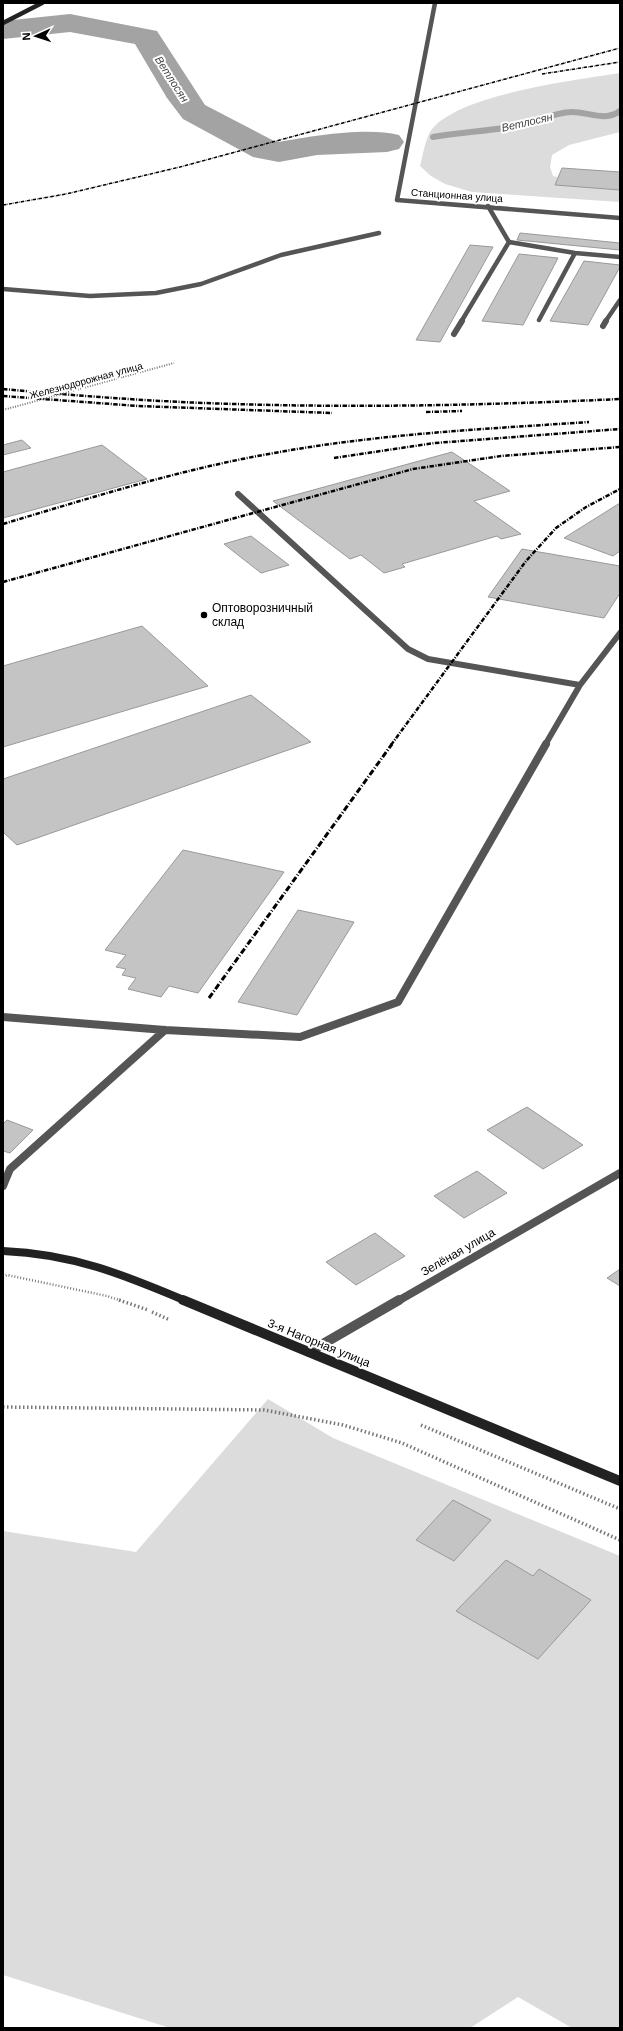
<svg xmlns="http://www.w3.org/2000/svg" width="623" height="2031" font-family="Arial,sans-serif">
	<style>
		.green { fill: #dcdcdc }
		.lines { fill: none; stroke-linecap: round; stroke-linejoin: round }
		.stream { stroke: #a3a3a3; stroke-width: 6 }
		.river { fill: #a3a3a3; fill-rule: evenodd }
		.building { fill: #c4c4c4; stroke: #999 }
		.path-far2 { stroke: #777; stroke-width: 2; stroke-dasharray: 1 1.5; stroke-linecap: butt }
		.path-far1 { stroke: #777; stroke-width: 2.5; stroke-dasharray: 1 2; stroke-linecap: butt }
		.path { stroke: #777; stroke-width: 3.5; stroke-dasharray: 1.5 2.5; stroke-linecap: butt }
		.lane-far2 { stroke: #555; stroke-width: 4.5 }
		.lane-far1 { stroke: #555; stroke-width: 6 }
		.lane { stroke: #555; stroke-width: 8 }
		.street-far2 { stroke: #555; stroke-width: 4.5 }
		.street-far1 { stroke: #555; stroke-width: 8 }
		.street { stroke: #555; stroke-width: 10 }
		.secondary-far2 { stroke: #222; stroke-width: 4.5 }
		.secondary-far1 { stroke: #222; stroke-width: 8 }
		.secondary { stroke: #222; stroke-width: 10 }
		.rail-far2 { stroke: #000; stroke-width: 1.5; stroke-dasharray: 3.5 1 0.5 1; stroke-linecap: butt }
		.rail-far1 { stroke: #000; stroke-width: 2.5; stroke-dasharray: 4.5 1.5 1 1.5; stroke-linecap: butt }
		.rail { stroke: #000; stroke-width: 3; stroke-dasharray: 6 2 1 2; stroke-linecap: butt }
		.path-bridge { stroke: #777; stroke-width: 2; stroke-dasharray: 1 1.5; stroke-linecap: butt }
		.poi-dot { fill: #000; stroke: #fff; stroke-width: 1.5 }
		.labels { text-anchor: middle; stroke-width: 4; stroke-linejoin: round; paint-order: stroke }
		.far-street-label { font-size: 10px; fill: #000; stroke: #fff }
		.far-water-label { font-size: 11px; font-style: italic; fill: #444; stroke: #fff }
		.poi-label { font-size: 12px; fill: #000; stroke: #fff; text-anchor: start }
		.street-label { font-size: 12px; fill: #000; stroke: #fff }
	</style>
	<rect width="100%" height="100%" fill="#fff"/>
	<path class="green" d="M620,73V132L569,145L552,155L550,167L553,176L571,180L620,186V202L472,192L445,184L431,176L420,166C423,156 425,138 432,129C460,94 576,80 620,73Z
		M268,1399L333,1438L620,1556V2028H572L518,1997L470,2028H170L3,1975V1531L136,1552Z"/>
	<g class="lines">
		<path class="stream" d="M433,137C462,132 492,131 522,125C538,121 555,112 572,112C589,112 605,122 620,111"/>
		<path class="river" d="M70,14L157,31L205,105L274,141L279,142C312,136 367,127 399,135L404,142L399,149L387,152L317,155L279,162L253,157L183,119L167,98L135,44L70,32L3,39V21Z"/>
	</g>
	<path class="building" d="M562,168L620,172V190L555,185Z
		M520,233L620,243V250L517,240Z
		M470,245L493,247L440,342L416,340Z
		M519,254L558,258L523,325L482,321Z
		M584,261L620,265V267L588,325L550,321Z
		M22,440L31,448L3,455V445Z
		M102,445L147,479L3,518V472Z
		M452,452L510,491L474,501L521,534L501,539L497,536L402,564L405,567L384,573L361,555L350,559L273,501Z
		M620,503V551L613,556L564,538Z
		M251,536L289,565L261,573L224,544Z
		M522,549L620,566V593L604,618L488,597Z
		M142,626L208,686L3,747V666Z
		M251,695L311,742L17,845L3,832V779Z
		M183,850L284,872L198,993L169,986L161,997L128,989L136,978L122,975L126,969L116,967L126,955L105,950Z
		M298,910L354,922L297,1015L238,1002Z
		M527,1107L583,1145L543,1169L487,1130Z
		M7,1120L33,1130L10,1153L3,1151V1124Z
		M477,1171L507,1193L464,1218L434,1196Z
		M375,1233L405,1256L356,1285L326,1262Z
		M620,1269V1286L607,1278Z
		M453,1500L491,1520L454,1561L416,1540Z
		M506,1560L533,1576L539,1569L591,1600L538,1659L456,1611Z"/>
	<g class="lines">
		<path class="path-far2" d="M123,377L174,363"/>
		<path class="path-far1" d="M3,1277L7,1275L107,1296L122,1301"/>
		<path class="path" d="M119,1300L148,1310
			M152,1312L170,1320
			M3,1407L264,1410L343,1425L402,1443L620,1540
			M421,1425L620,1509"/>
		<path class="lane-far2" d="M488,206L509,242L575,253L620,257
			M3,289L90,296L156,293L201,284L281,255L379,233
			M539,320L575,253
			M461,322L509,242
			M605,322L620,300"/>
		<path class="lane-far1" d="M603,326L606,321
			M454,334L462,321
			M238,494L408,649L428,659L580,685
			M545,745L580,685L620,633"/>
		<path class="lane" d="M3,1017L165,1030L300,1037L398,1002L546,744
			M3,1186L10,1169L165,1030"/>
		<path class="street-far2" d="M435,3L397,200L620,218"/>
		<path class="street-far1" d="M398,1301L620,1173"/>
		<path class="street" d="M309,1352L399,1300"/>
		<path class="secondary-far2" d="M3,23L42,3"/>
		<path class="secondary-far1" d="M3,1251C73,1254 122,1274 186,1301"/>
		<path class="secondary" d="M183,1300L620,1481"/>
		<path class="rail-far2" d="M542,74L620,62
			M3,205L66,194L180,167L620,48"/>
		<path class="rail-far1" d="M3,389C80,396 158,402 235,404C364,408 492,405 620,399
			M3,396L138,406L332,413
			M426,412L462,411
			M334,458L435,443L620,429
			M3,524C93,497 182,469 274,453C378,434 484,429 589,422
			M3,582L413,469L501,456L620,447
			M391,745L526,561L556,528L586,507L620,489"/>
		<path class="rail" d="M209,998L392,744"/>
		<path class="path-bridge" d="M3,410L123,377"/>
	</g>
	<circle class="poi-dot" cx="204" cy="615" r="4"/>
	<g class="labels">
		<g class="far-street-label">
			<text transform="translate(457 195) rotate(4)" y="4">Станционная улица</text>
			<text transform="translate(86 380) rotate(-15)" y="4">Железнодорожная улица</text>
		</g>
		<g class="far-water-label">
			<text transform="translate(172 79) rotate(57)" y="4">Ветлосян</text>
			<text transform="translate(527 122) rotate(-13)" y="4">Ветлосян</text>
		</g>
		<g class="poi-label">
			<text x="212" y="612">Оптоворозничный<tspan x="212" dy="14">склад</tspan></text>
		</g>
		<g class="street-label">
			<text transform="translate(458 1252) rotate(-30)" y="4">Зелёная улица</text>
			<text transform="translate(319 1343) rotate(22)" y="4">3-я Нагорная улица</text>
		</g>
	</g>
	<rect width="623" height="2031" fill="none" stroke="#000000" stroke-width="8"/>
	<g transform="translate(36 36) rotate(267)" stroke="#ffffff" stroke-width="3" paint-order="stroke">
	<path d="M0-3L7 15L0 10L-7 15Z" fill="#000000"/>
	<text y="-6" font-size="11" font-weight="bold" text-anchor="middle" fill="#000000">N</text>
	</g>
</svg>
